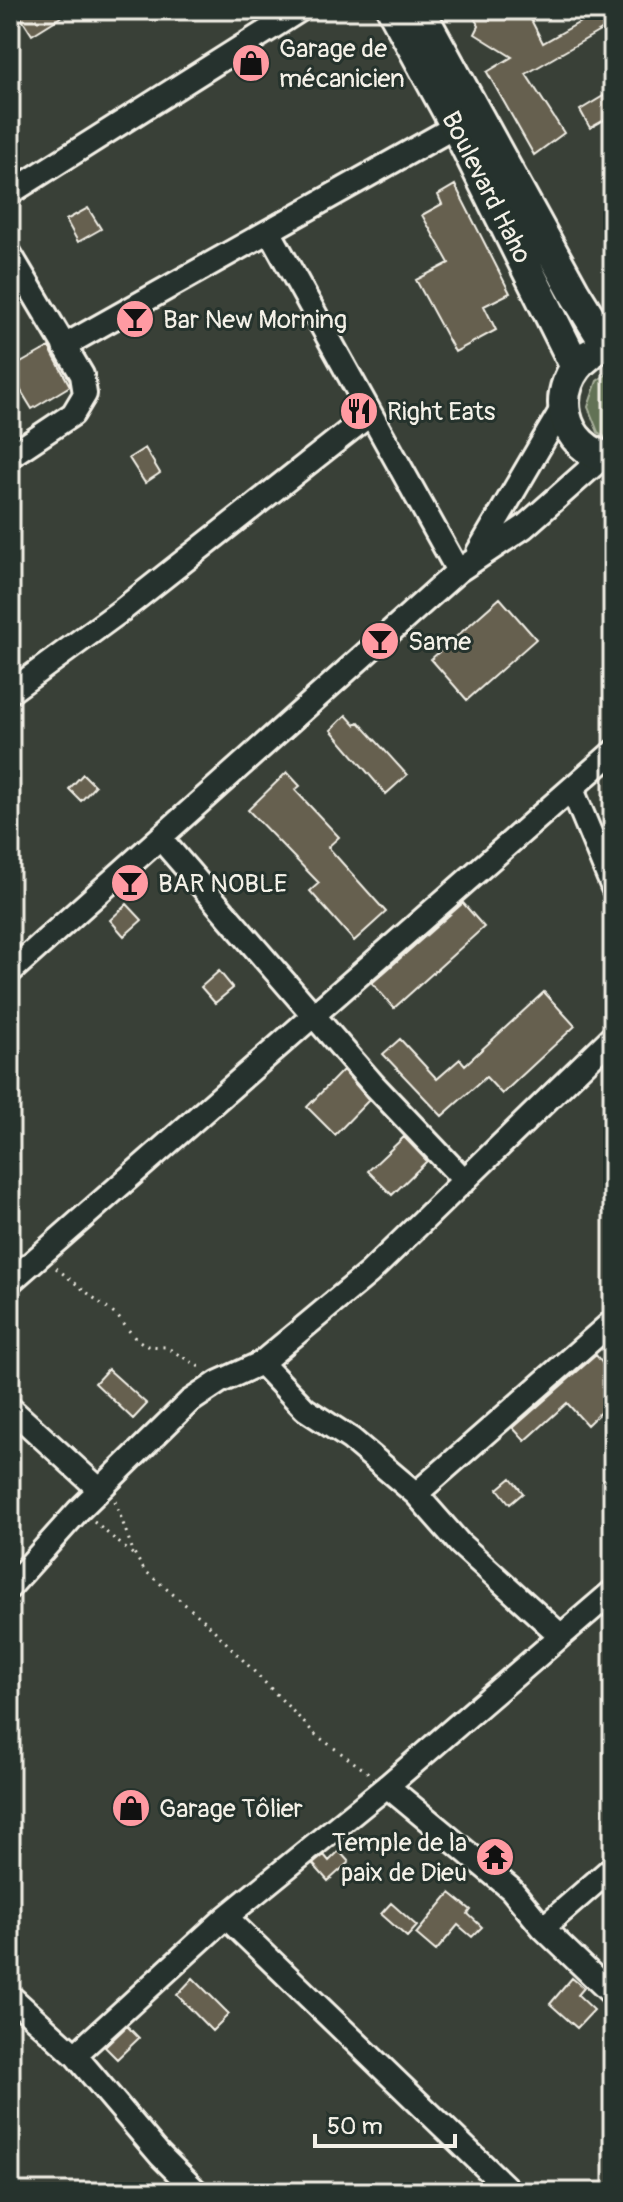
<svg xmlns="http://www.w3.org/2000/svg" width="623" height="2202" font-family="Pangolin,sans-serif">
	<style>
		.green { fill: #627254; stroke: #abb29e; stroke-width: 2 }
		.building { fill: #66604f; stroke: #f4f1e8; stroke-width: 2 }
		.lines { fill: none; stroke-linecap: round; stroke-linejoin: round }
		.street-casing { stroke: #f4f1e8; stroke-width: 28 }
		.secondary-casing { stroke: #f4f1e8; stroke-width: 36 }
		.path { stroke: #f4f1e8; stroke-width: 3; stroke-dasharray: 2 6; stroke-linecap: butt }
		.street { stroke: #26332d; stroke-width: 22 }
		.secondary { stroke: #26332d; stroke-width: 30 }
		.labels { text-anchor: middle; stroke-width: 6; stroke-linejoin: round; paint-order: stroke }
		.poi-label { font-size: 26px; fill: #f4f1e8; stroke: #26332d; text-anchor: start }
		.street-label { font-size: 26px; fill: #f4f1e8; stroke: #26332d }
	</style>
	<rect width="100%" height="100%" fill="#394037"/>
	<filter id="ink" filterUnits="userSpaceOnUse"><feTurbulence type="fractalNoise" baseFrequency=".0125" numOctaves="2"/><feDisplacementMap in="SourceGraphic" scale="16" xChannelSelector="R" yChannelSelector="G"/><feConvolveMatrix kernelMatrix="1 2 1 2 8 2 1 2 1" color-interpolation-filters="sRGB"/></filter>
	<g filter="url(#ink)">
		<path class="green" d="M613,370V443L598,432L588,407L597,381Z"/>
		<path class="building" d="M16,10H72L32,35Z
			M469,10H526L543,43L596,13L605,28L526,74L564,133L534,155L487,72L512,57L475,34L479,26Z
			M605,95L613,115L590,128L580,110Z
			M455,185L510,293L484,306L496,330L455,352L416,280L449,263L422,215L442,204L438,195Z
			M88,208L101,229L78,242L66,220Z
			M49,347L70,386L32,409L18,386L10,391V369Z
			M145,448L160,473L145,483L129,458Z
			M500,598L536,639L467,700L431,659Z
			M346,715L355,725L359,722L407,775L386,794L331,730Z
			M287,772L300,786L295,790L339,837L328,847L386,912L354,941L310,891L319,883L248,810Z
			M83,774L95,786L81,801L69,789Z
			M463,903L484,927L394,1008L372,983Z
			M127,904L142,920L124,936L110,920Z
			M219,971L233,988L215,1003L201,987Z
			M544,992L575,1026L502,1094L486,1077L442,1116L383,1054L400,1039L437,1079L460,1059L465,1065Z
			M343,1070L369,1100L335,1135L307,1107Z
			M404,1137L427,1161L392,1195L368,1171Z
			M596,1355L613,1377V1400L587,1425L567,1403L525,1441L513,1428Z
			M108,1369L147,1404L133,1419L95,1383Z
			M511,1478L523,1493L510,1504L498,1489Z
			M339,1851L349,1862L328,1881L313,1864L324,1855L329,1861Z
			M450,1893L471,1910L468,1914L482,1927L472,1937L458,1925L436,1951L416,1934Z
			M391,1903L417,1926L407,1937L381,1914Z
			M193,1978L229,2014L212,2031L177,1995Z
			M572,1978L584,1988L578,1995L594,2010L577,2028L550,2004Z
			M127,2026L139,2038L117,2059L105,2047Z"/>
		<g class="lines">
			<defs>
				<path id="street" d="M10,193L300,10
					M269,231L458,571
					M10,254L82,375L85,394L73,414L10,456
					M64,346L456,126
					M478,552L563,407
					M10,692L122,610L369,415
					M572,789L613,888
					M160,838L373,1084L465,1181
					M10,972L458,571L524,527L603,457
					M10,1282L613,752
					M261,1363L305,1409L351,1439L416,1494L460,1544L560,1635
					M10,1408L99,1489
					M416,1494L613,1321
					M10,1587L78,1511L189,1402L219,1382L261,1363L369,1273L613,1036
					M387,1786L511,1889L543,1928L613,1995
					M226,1917L511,2192
					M543,1928L613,1867
					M10,1996L75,2055L160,2155L197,2192
					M75,2055L226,1917L387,1786L613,1591"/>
				<path id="secondary" d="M393,10L456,126L576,367
					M419,10L574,292L608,347
					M589,355C547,386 560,450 613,459"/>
			</defs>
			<use href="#street" class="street-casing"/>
			<use href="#secondary" class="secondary-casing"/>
			<path class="path" d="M56,1268L118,1317L135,1338L147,1346L166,1347L201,1368
				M115,1501L133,1551L144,1570L206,1622L316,1735L370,1774
				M94,1522L135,1556"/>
			<use href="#street" class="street"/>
			<use href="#secondary" class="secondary"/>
		</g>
	</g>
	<defs>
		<symbol id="shop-disc" viewBox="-11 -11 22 22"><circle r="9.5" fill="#ff9aa2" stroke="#26332d"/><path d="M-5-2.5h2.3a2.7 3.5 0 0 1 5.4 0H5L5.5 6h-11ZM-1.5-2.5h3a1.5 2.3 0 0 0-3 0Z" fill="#111"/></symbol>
		<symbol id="bar-disc" viewBox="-11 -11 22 22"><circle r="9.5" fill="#ff9aa2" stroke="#26332d"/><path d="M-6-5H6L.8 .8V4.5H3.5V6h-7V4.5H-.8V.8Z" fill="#111"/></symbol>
		<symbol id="restaurant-disc" viewBox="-11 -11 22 22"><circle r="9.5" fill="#ff9aa2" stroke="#26332d"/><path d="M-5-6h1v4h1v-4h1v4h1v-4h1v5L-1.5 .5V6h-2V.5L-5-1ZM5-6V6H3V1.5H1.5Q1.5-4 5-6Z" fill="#111"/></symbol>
		<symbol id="temple-disc" viewBox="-11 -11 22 22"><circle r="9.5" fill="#ff9aa2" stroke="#26332d"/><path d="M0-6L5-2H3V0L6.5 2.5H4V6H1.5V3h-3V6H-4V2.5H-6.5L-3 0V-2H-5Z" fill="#111"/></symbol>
	</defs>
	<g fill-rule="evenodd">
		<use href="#shop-disc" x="229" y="41" width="44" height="44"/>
		<use href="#bar-disc" x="113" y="297" width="44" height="44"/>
		<use href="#restaurant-disc" x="337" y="389" width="44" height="44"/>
		<use href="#bar-disc" x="358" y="619" width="44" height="44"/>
		<use href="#bar-disc" x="108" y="861" width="44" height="44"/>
		<use href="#shop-disc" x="109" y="1786" width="44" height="44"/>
		<use href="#temple-disc" x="473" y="1835" width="44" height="44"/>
	</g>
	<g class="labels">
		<g class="poi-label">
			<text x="279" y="57">Garage de<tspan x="279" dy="30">mécanicien</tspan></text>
			<text x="163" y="328">Bar New Morning</text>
			<text x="387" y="420">Right Eats</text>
			<text x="408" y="650">Same</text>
			<text x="158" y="892">BAR NOBLE</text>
			<text x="159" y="1817">Garage Tôlier</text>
			<text x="467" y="1851" text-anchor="end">Temple de la<tspan x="467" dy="30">paix de Dieu</tspan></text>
		</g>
		<g class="street-label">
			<text transform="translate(487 187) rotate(63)" y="9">Boulevard Haho</text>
		</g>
	</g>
	<rect width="623" height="2202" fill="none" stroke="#26332d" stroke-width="40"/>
	<rect x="20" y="20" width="583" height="2162" fill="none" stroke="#f4f1e8" stroke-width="3" filter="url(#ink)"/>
	<path d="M315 2134v12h140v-12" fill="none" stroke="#f4f1e8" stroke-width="4"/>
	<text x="327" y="2134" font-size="24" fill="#f4f1e8" stroke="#26332d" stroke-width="6" paint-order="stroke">50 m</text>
</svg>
